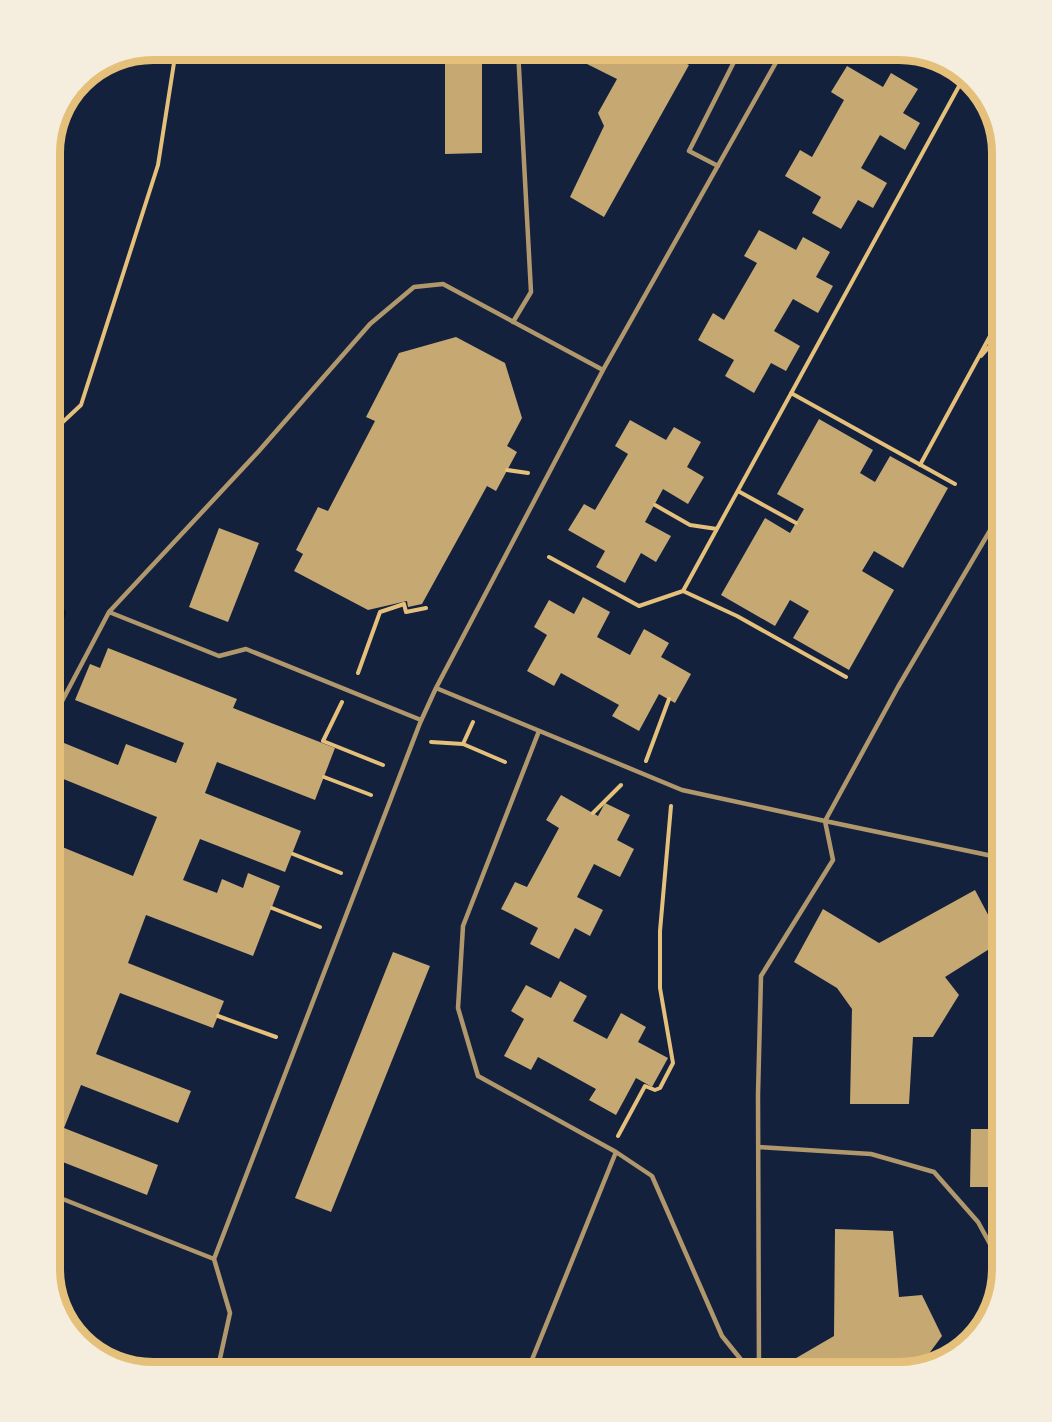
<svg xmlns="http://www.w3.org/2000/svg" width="1052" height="1422" font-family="Cabin,sans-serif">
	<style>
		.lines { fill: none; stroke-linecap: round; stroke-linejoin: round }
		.stream { stroke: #0b132b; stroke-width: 8 }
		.building { fill: #c6a872 }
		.path { stroke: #e5c07b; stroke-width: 4 }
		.service { stroke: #b1986c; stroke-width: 4.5 }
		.rim { fill: none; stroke: #e5c07b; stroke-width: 8 }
	</style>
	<rect width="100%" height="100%" fill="#14213d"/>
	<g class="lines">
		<path class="stream" d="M50,649L62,613"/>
	</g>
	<path class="building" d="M445,50H482V153L445,154Z
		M582,50H660L689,65L604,217L570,197L604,126L598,113L617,79L577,59Z
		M847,66L883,87L891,73L918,89L903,113L920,123L905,150L880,135L861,168L887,183L873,208L858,200L841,229L812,213L821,197L785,176L800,150L812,157L844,100L831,92Z
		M759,230L796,250L803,237L830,252L816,277L833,286L818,313L793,299L774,331L800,346L786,371L771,363L754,393L725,376L734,360L698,340L713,313L724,320L757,263L744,256Z
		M456,337L505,363L522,418L507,446L517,452L496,491L487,486L422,604L408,607L407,601L368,610L294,571L303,554L296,550L318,507L328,511L375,421L366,417L399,353Z
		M819,419L873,450L860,473L875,482L890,456L948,488L903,568L874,551L862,571L894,590L849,670L793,638L809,611L790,600L775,626L721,595L765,518L790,533L804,509L777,494Z
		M630,420L666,440L674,427L701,442L687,467L704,477L688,504L663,489L645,522L671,536L656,562L641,553L625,583L596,567L605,551L568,530L584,504L595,510L628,454L615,446Z
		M219,528L259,543L228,622L189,607Z
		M583,597L610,612L597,637L630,655L644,629L669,643L661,657L691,674L675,703L659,694L639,731L612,716L619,705L561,673L554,686L527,671L547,635L534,627L549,600L574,614Z
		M108,648L237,699L233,708L335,748L315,800L217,762L205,793L301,831L285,872L200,839L183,880L217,893L222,879L243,888L248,873L280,886L253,956L146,915L128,963L224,1001L213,1028L120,993L96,1054L191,1091L178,1123L81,1085L64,1128L158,1165L147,1195L55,1159L50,1173V842L133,876L157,817L51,774L64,743L118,765L126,744L176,763L184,743L75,700L90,664L100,668Z
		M561,795L598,816L605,803L630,815L617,840L634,849L620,877L594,864L577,897L603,910L590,936L575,928L559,959L530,944L538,928L501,909L515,882L527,887L559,828L546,820Z
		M975,890L1002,941L945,977L959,995L933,1037H913L909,1104H850L852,1009L837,988L794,962L823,909L879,943Z
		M393,952L430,966L331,1212L295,1198Z
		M560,981L587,996L573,1021L607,1039L621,1013L646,1027L638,1042L668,1058L652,1087L636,1078L616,1115L589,1100L596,1089L538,1057L531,1070L504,1056L524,1019L511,1011L526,985L551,998Z
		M971,1129H1002V1187H970Z
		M835,1229L893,1231L899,1297L922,1295L942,1336L928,1355L940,1361L899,1372H782L779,1368L834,1336Z"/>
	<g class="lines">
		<path class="path" d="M981,356L1002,332
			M791,393L955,484
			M50,434L81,405L158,165L176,50
			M920,465L1002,314
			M507,470L528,473
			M738,491L796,523
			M655,505L690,525L717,529
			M549,557L639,606L683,591L964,77
			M683,591L737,616L846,677
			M358,673L380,612L404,604L406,612L426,608
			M342,702L323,741L383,765
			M431,742L463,744L505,762
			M463,744L473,722
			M646,761L669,699
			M324,777L371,795
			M593,813L621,785
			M293,854L341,873
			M272,908L320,927
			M218,1016L276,1037
			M618,1136L645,1086L655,1090L660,1088L673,1063L660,988V931L671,806"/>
		<path class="service" d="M718,166L689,151L740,50
			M513,322L531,292L518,50
			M109,612L219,656L246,649L421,720
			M436,688L682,790L825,821L833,860L761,976L758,1095L759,1372
			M50,724L109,612L258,452L370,324L414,287L443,284L603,370
			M539,731L463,926L458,1008L478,1076L616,1152L652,1176L722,1336L751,1372
			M1002,858L825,821L898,687L995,522L1002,515
			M759,1147L871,1154L934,1172L978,1222L1002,1266
			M50,1194L214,1259
			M217,1372L230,1313L214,1259L420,723L436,688L603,370L783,50
			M527,1372L616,1152"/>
	</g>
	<path d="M0 0H1052V1422H0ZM153 60H899A93 93 0 0 1 992 153V1269A93 93 0 0 1 899 1362H153A93 93 0 0 1 60 1269V153A93 93 0 0 1 153 60Z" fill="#f5edde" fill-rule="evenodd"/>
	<path class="rim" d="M153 60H899A93 93 0 0 1 992 153V1269A93 93 0 0 1 899 1362H153A93 93 0 0 1 60 1269V153A93 93 0 0 1 153 60Z"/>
</svg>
